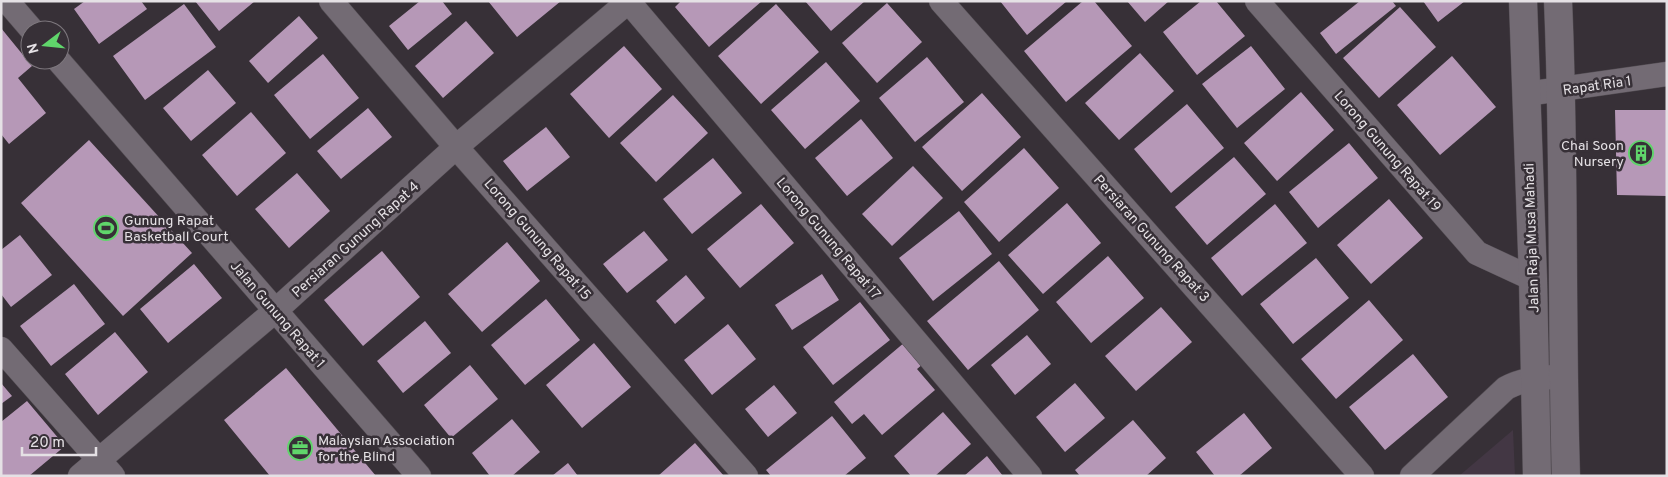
<svg xmlns="http://www.w3.org/2000/svg" width="1668" height="477" font-family="Overpass,sans-serif">
	<style>
		.built { fill: #433744 }
		.building { fill: #b698b7 }
		.lines { fill: none; stroke-linecap: round; stroke-linejoin: round }
		.minor-casing { stroke: #524c52; stroke-width: 25 }
		.secondary-casing { stroke: #524c52; stroke-width: 29 }
		.minor { stroke: #736b74; stroke-width: 24 }
		.secondary { stroke: #736b74; stroke-width: 28 }
		.labels { text-anchor: middle; stroke-width: 5; stroke-linejoin: round; paint-order: stroke }
		.street-label { font-size: 14px; fill: #e5e1e5; stroke: #373037 }
		.poi-label { font-size: 14px; fill: #e5e1e5; stroke: #373037; text-anchor: start }
	</style>
	<rect width="100%" height="100%" fill="#373037"/>
	<path class="built" d="M1513,430L1515,476H1459Z"/>
	<path class="building" d="M85,1H141L147,9L99,44L74,9Z
		M195,1H255L219,31Z
		M420,1H442L452,14L408,50L389,26Z
		M488,1H561L517,37Z
		M681,1H762L709,47L675,7Z
		M805,1H865L831,31Z
		M1000,1H1067L1027,35Z
		M1083,1H1094L1132,46L1066,102L1024,51Z
		M1127,1H1169L1145,22Z
		M1201,1H1216L1245,36L1197,75L1163,32Z
		M1360,1H1392L1396,6L1336,54L1320,33Z
		M1423,1H1465L1438,22Z
		M887,3L922,42L877,83L842,43Z
		M184,4L216,47L145,100L113,56Z
		M776,4L819,52L761,104L718,56Z
		M1400,7L1436,47L1379,98L1343,58Z
		M299,16L318,38L268,83L249,61Z
		M466,21L494,53L443,98L415,66Z
		M1,28L32,66L18,78L46,113L9,144L1,134Z
		M624,46L662,89L609,138L570,94Z
		M1251,46L1285,89L1237,128L1202,84Z
		M1140,53L1174,91L1119,140L1085,103Z
		M323,54L359,98L310,139L274,95Z
		M1452,56L1496,107L1440,155L1397,105Z
		M927,57L964,102L915,142L879,98Z
		M826,62L860,101L805,149L771,110Z
		M208,70L236,103L191,141L163,108Z
		M1301,92L1334,130L1277,181L1244,143Z
		M982,93L1021,137L962,191L922,147Z
		M673,95L708,133L656,182L620,143Z
		M1187,104L1224,148L1171,193L1134,149Z
		M368,108L392,137L341,179L317,151Z
		M1615,110H1667V196L1617,195Z
		M251,112L286,153L237,196L202,155Z
		M861,119L893,158L847,196L815,158Z
		M546,127L570,157L527,191L503,161Z
		M89,140L192,253L123,316L21,203Z
		M1349,143L1378,178L1318,228L1289,192Z
		M1024,148L1059,188L999,242L964,202Z
		M1234,157L1266,194L1207,245L1175,207Z
		M713,158L742,193L692,234L663,199Z
		M913,166L943,198L892,246L862,214Z
		M297,173L330,211L289,248L255,209Z
		M1389,199L1423,238L1371,284L1337,245Z
		M1067,203L1101,243L1043,294L1008,255Z
		M761,204L794,243L740,288L707,249Z
		M1275,204L1307,243L1242,296L1211,258Z
		M959,211L992,254L933,301L899,258Z
		M644,231L668,260L627,293L603,264Z
		M20,235L52,275L11,307L1,294V250Z
		M507,242L540,281L482,332L448,294Z
		M382,251L420,297L363,346L324,300Z
		M1108,256L1144,298L1091,343L1056,302Z
		M1316,258L1349,298L1293,344L1260,304Z
		M999,261L1039,310L968,370L927,321Z
		M194,264L222,298L168,343L140,309Z
		M822,274L839,300L792,330L775,305Z
		M686,275L705,298L675,324L656,301Z
		M74,284L105,324L51,366L20,326Z
		M546,299L580,340L525,385L491,345Z
		M1369,300L1403,340L1336,399L1301,359Z
		M860,302L890,340L833,385L803,347Z
		M1161,307L1192,342L1136,391L1105,356Z
		M425,321L451,353L403,393L377,361Z
		M728,324L756,359L712,395L684,360Z
		M115,332L148,372L98,415L65,374Z
		M1027,335L1051,364L1015,395L991,365Z
		M905,342L923,364L917,369L935,390L882,435L864,414L852,424L834,402Z
		M594,343L631,387L582,428L546,385Z
		M1413,354L1448,397L1385,450L1349,407Z
		M470,365L498,399L451,438L424,405Z
		M286,368L376,476H270L224,420Z
		M1,383L12,396L1,404Z
		M1075,383L1105,418L1065,452L1036,417Z
		M774,385L797,413L768,437L745,409Z
		M27,401L65,446L29,476H1V422Z
		M943,412L971,444L935,476H911L894,456Z
		M1244,413L1272,448L1239,476H1215L1196,452Z
		M832,416L866,458L844,476H771L766,470Z
		M512,419L540,452L512,476H490L472,453Z
		M1133,420L1166,458L1146,476H1080L1075,470Z
		M695,443L724,476H658Z
		M987,456L1003,476H964Z
		M568,463L578,476H552Z"/>
	<g class="lines">
		<defs>
			<path id="minor" d="M7,1L32,30
				M331,1L456,147L746,476
				M628,1L1030,476
				M941,1L1362,476
				M1257,1L1477,253L1533,279
				M58,60L419,476
				M1526,94L1667,74
				M1,349L113,476
				M80,476L275,311L456,147L629,1
				M1412,476L1506,388C1521,380 1536,378 1553,377"/>
			<path id="secondary" d="M1523,1L1533,279L1537,476
				M1558,1C1565,159 1561,318 1566,476"/>
		</defs>
		<use href="#minor" class="minor-casing"/>
		<use href="#secondary" class="secondary-casing"/>
		<use href="#minor" class="minor"/>
		<use href="#secondary" class="secondary"/>
	</g>
	<defs>
		<symbol id="building-ring" viewBox="-11 -11 22 22"><circle r="9.5" fill="#373037" stroke="#60d56b" stroke-width="1.5"/><path d="M-4-6H4V6H1V3H-1V6H-4ZM-2.5-4.3h1.7v1.8h-1.7ZM.8-4.3h1.7v1.8H.8ZM-2.5-1h1.7V.8h-1.7ZM.8-1h1.7V.8H.8Z" fill="#60d56b"/></symbol>
		<symbol id="stadium-ring" viewBox="-11 -11 22 22"><circle r="9.5" fill="#373037" stroke="#60d56b" stroke-width="1.5"/><path d="M0-5a6.5 5 0 1 0 0 10a6.5 5 0 1 0 0-10ZM-3.5-1.8h7v3.6h-7Z" fill="#60d56b"/></symbol>
		<symbol id="office-ring" viewBox="-11 -11 22 22"><circle r="9.5" fill="#373037" stroke="#60d56b" stroke-width="1.5"/><path d="M-6-3h4V-5.5h4V-3h4V5H-6ZM-1-4.5V-3h2v-1.5ZM-6 0V1H6V0Z" fill="#60d56b"/></symbol>
	</defs>
	<g fill-rule="evenodd">
		<use href="#building-ring" x="1627" y="139" width="28" height="28"/>
		<use href="#stadium-ring" x="92" y="214" width="28" height="28"/>
		<use href="#office-ring" x="286" y="434" width="28" height="28"/>
	</g>
	<g class="labels">
		<g class="street-label">
			<text transform="translate(1597 85) rotate(-8)" y="5">Rapat Ria 1</text>
			<text transform="translate(1388 151) rotate(49)" y="5">Lorong Gunung Rapat 19</text>
			<text transform="translate(829 238) rotate(50)" y="5">Lorong Gunung Rapat 17</text>
			<text transform="translate(1152 238) rotate(48)" y="5">Persiaran Gunung Rapat 3</text>
			<text transform="translate(1531 238) rotate(-92)" y="5">Jalan Raja Musa Mahadi</text>
			<text transform="translate(355 239) rotate(-42)" y="5">Persiaran Gunung Rapat 4</text>
			<text transform="translate(538 239) rotate(49)" y="5">Lorong Gunung Rapat 15</text>
			<text transform="translate(278 314) rotate(49)" y="5">Jalan Gunung Rapat 1</text>
		</g>
		<g class="poi-label">
			<text x="1624" y="150" text-anchor="end">Chai Soon<tspan x="1624" dy="16">Nursery</tspan></text>
			<text x="124" y="225">Gunung Rapat<tspan x="124" dy="16">Basketball Court</tspan></text>
			<text x="318" y="445">Malaysian Association<tspan x="318" dy="16">for the Blind</tspan></text>
		</g>
	</g>
	<rect width="1668" height="477" fill="none" stroke="#e5e1e5" stroke-width="5"/>
	<g transform="translate(45 45) rotate(254)"><circle r="24" fill="#373037" stroke="#7d777d"/>
	<path d="M0-4L9 19L0 12L-9 19Z" fill="#60d56b"/>
	<text y="-8" font-size="14" font-weight="bold" text-anchor="middle" fill="#e5e1e5">N</text>
	</g>
	<path d="M22 447v8h74v-8" fill="none" stroke="#e5e1e5" stroke-width="2.5"/>
	<text x="30" y="447" font-size="15" fill="#e5e1e5" stroke="#373037" stroke-width="4" paint-order="stroke">20 m</text>
</svg>
